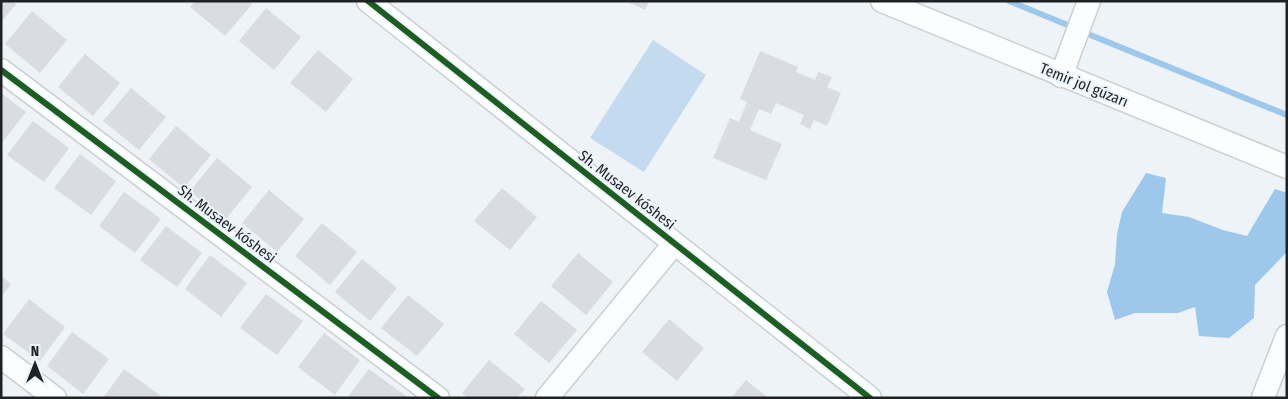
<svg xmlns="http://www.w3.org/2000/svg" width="1288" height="399" font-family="'Fira Sans Condensed',sans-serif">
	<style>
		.green { fill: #c4daee }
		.water { fill: #9dc8eb }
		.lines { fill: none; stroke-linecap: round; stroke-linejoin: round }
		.stream { stroke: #9dc8eb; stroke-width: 6 }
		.building { fill: #d9dce0 }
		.minor-casing { stroke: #cbcfd2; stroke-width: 25 }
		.minor { stroke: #fcfdfe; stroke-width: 22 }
		.cycleway-casing { stroke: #ebf3fb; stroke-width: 9 }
		.cycleway { stroke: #1b5e20; stroke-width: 6 }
		.labels { text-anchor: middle; stroke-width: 4; stroke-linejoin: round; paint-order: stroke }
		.street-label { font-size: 15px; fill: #1f2224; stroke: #ebf3fb }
	</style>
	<rect width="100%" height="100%" fill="#eef3f8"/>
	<path class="green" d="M653,40L706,75L644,172L590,138Z"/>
	<path class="water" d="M1146,173L1166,178L1162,213L1189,217L1223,230L1247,236L1275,189L1287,193L1286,253L1255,285L1254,318L1229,338L1199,336L1195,307L1178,313H1135L1115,320L1107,292L1115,264L1117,234L1122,212Z"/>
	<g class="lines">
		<path class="stream" d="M1009,1L1070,26
			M1088,34L1287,115"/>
	</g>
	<path class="building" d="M1,1H13L16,4L1,22Z
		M195,1H249L252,4L225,36L190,7Z
		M626,1H649L645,10Z
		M266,8L301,37L274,70L239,41Z
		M32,11L67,40L40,73L5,44Z
		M318,50L353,79L326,112L290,83Z
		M760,51L798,67L796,72L815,80L818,72L832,77L827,87L841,93L827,126L814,120L810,129L800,124L804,115L776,103L771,114L759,109L750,130L782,144L766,180L713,158L730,118L739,122L747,102L740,99Z
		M85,54L120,83L93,116L58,87Z
		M131,88L166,117L139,150L103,121Z
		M1,93L26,112L1,144Z
		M33,121L69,148L44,182L7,155Z
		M176,126L211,155L184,188L149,159Z
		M80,154L116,181L91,215L54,188Z
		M217,158L252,187L225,220L190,191Z
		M502,188L537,217L510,250L474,221Z
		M269,190L304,219L277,252L242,223Z
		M124,192L161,219L135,253L99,226Z
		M322,223L357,252L330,285L295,256Z
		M166,226L202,253L177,287L140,260Z
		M578,253L613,282L586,315L551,286Z
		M210,255L247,283L221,317L185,289Z
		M362,259L397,288L370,321L335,292Z
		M1,276L11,284L1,297Z
		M266,294L303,321L277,355L240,328Z
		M408,295L444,324L417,356L381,328Z
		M29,299L65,327L40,361L3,334Z
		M541,301L577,330L549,363L514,334Z
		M669,319L704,348L677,381L642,352Z
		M72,332L109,359L83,394L47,366Z
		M324,333L360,360L335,395L298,367Z
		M489,360L525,389L517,398H468L462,393Z
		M124,369L161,396L159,398H103Z
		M369,369L406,396L404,398H347Z
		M746,380L768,398H731Z"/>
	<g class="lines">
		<defs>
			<path id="minor" d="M368,1L870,398
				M882,1L1287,167
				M1,70L438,398
				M1061,76L1089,1
				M1,357L55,398
				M547,398L674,244
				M1263,398L1287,336"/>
		</defs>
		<use href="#minor" class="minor-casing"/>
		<use href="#minor" class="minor"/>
		<defs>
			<path id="cycleway" d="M368,1L870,398
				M1,70L438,398"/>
		</defs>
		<use href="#cycleway" class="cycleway-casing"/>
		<use href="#cycleway" class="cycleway"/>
	</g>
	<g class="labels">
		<g class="street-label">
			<text transform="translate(1084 85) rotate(22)" y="5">Temir jol gúzarı</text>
			<text transform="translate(627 190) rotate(38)" y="5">Sh. Musaev kóshesi</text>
			<text transform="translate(227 224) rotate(37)" y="5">Sh. Musaev kóshesi</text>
		</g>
	</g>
	<rect width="1288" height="399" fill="none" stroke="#1f2224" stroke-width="5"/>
	<g transform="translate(35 364)" stroke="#ebf3fb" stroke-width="4" paint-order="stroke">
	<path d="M0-4L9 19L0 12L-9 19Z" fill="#1f2224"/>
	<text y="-8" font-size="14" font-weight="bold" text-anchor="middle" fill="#1f2224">N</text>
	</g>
</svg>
